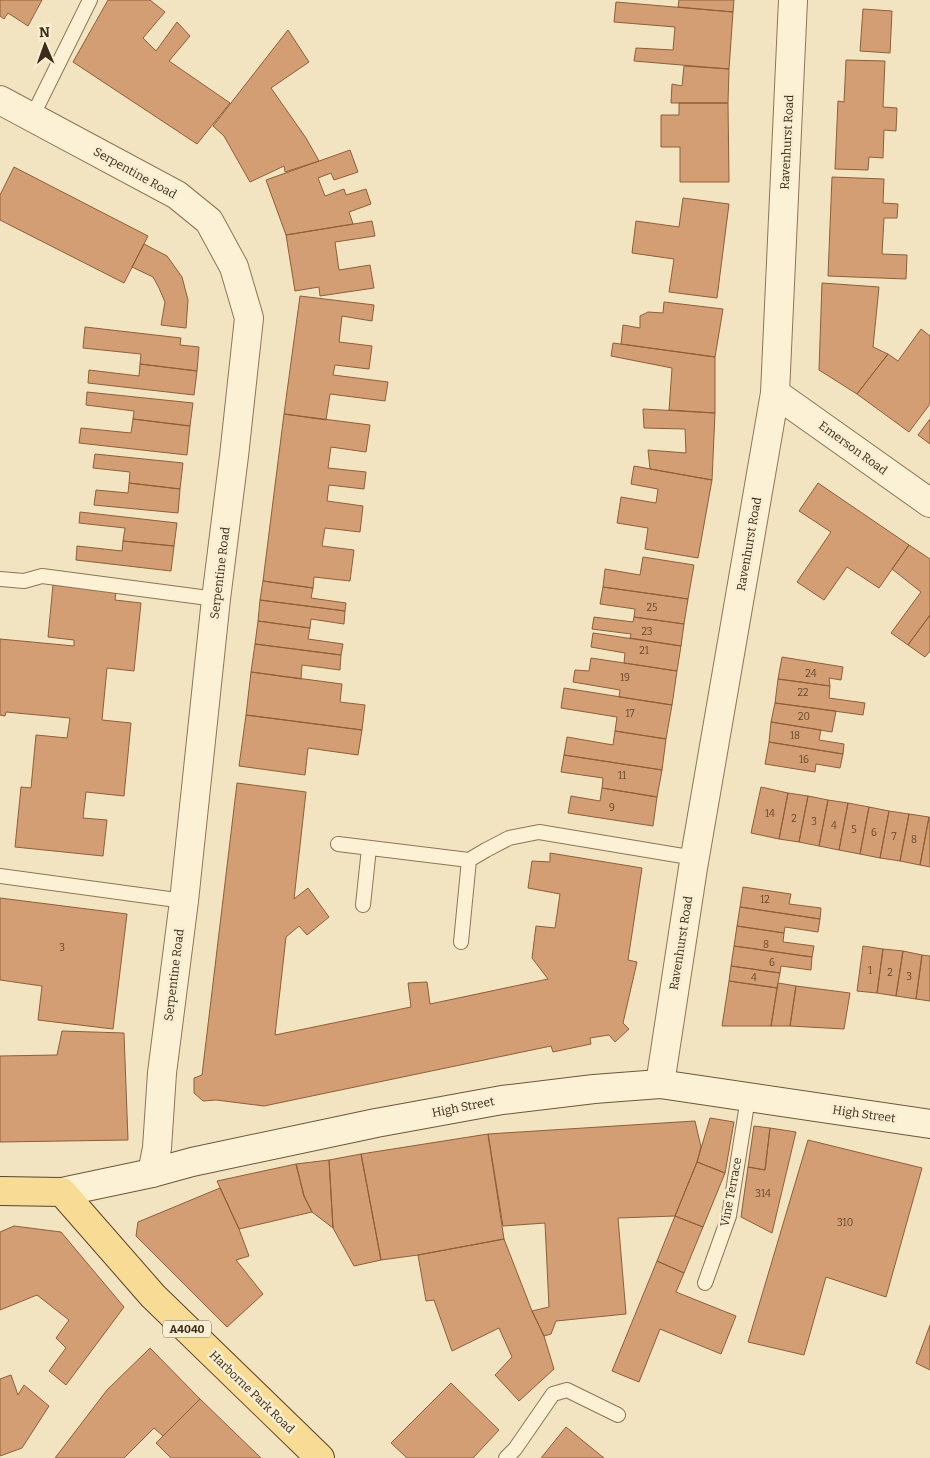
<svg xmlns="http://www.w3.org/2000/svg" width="930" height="1458" font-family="Bitter,serif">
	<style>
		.building { fill: #d39e73; stroke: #8e5e3a }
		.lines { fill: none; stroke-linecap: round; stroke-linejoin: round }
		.service-casing { stroke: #8d7556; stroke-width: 16 }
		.minor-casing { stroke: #8d7556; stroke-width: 30 }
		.secondary-casing { stroke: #6e563a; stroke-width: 30 }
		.primary-casing { stroke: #5a422b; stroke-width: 30 }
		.service { stroke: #fcf1d5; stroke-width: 14 }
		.minor { stroke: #fcf1d5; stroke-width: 28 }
		.secondary { stroke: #fcf1d5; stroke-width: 28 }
		.primary { stroke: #f8dc95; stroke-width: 28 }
		.labels { text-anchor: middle; stroke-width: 5; stroke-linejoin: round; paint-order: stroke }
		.number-label { font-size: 10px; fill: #614832 }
		.shield { fill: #f8eed1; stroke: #746652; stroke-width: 1 }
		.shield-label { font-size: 11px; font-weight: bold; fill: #3b2c1c }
		.street-label { font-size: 12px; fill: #3b2c1c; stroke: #f8eed1 }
	</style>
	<rect width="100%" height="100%" fill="#f2e4c0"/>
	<path class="building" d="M0,0H42L28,26L8,13L4,19L0,16Z
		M108,0H150L165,12L143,38L156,51L177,22L190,36L169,61L230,103L197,144L73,62Z
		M679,0H734L733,12L678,7Z
		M616,2L733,12L729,69L634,61L636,48L673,50L675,27L614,22Z
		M863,9L892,11L890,53L860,51Z
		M288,30L309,62L271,88L306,138L319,161L285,172L284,166L250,182L224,136L213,126Z
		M846,60L885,61L883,107L897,108L896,131L884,130L883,158L869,157L868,170L835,169L838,101L844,102Z
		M684,66L729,69L728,103H671L672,84L682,86Z
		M679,103H728L729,182H680V147H661V115H679Z
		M350,150L358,172L334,180L331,173L318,178L325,196L344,189L346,195L366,189L371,204L349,212L353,224L286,235L266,180Z
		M14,167L148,236L124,283L0,220V195Z
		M832,177L884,179L883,203L898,204L897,218H884L882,254L907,255L906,279L828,276Z
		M683,198L729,204L717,298L669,292L674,259L632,253L636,221L679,227Z
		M372,221L375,236L335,242L339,270L370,265L374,288L320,296L319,287L295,291L286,235Z
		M144,244L167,256L182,277L188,300L186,328L161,325L165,302L159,288L153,277L132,267Z
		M822,283L879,287L873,347L888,354L857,394L819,370Z
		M300,296L374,305L372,321L342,316L339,342L372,346L369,369L335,365L333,375L388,382L385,401L330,394L326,420L284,414Z
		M664,302L723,309L715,357L621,344L623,325L640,328V316L648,312L663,313Z
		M85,327L181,338L180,345L199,347L197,371L140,364L141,354L83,348Z
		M921,329L930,336V404L909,432L857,394L888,354L898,361Z
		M613,343L715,357V413L669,410L672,368L611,356Z
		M140,364L197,371L194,395L88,383L89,370L139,376Z
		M87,392L193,403L190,426L133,419L134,411L86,405Z
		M643,409L715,413L712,480L650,469L648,450L686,453L685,429L644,428Z
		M284,414L370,425L366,452L331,447L328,468L366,472L364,489L329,485L327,501L363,506L360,532L325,528L322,546L354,550L350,581L314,577L313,588L263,581Z
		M133,419L190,426L187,455L79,443L81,428L131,433Z
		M930,419V444L918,435Z
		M95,454L183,463L180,489L129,483L130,472L93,468Z
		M634,466L712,480L698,558L645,549L648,528L617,523L621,497L656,503L658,489L631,484Z
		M129,483L180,489L178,513L94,505L96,490L128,493Z
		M818,483L909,545L879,588L847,567L824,600L797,582L831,532L799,511Z
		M80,512L177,523L174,546L123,541L125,528L79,523Z
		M123,541L174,546L171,571L76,560L77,546L122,551Z
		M909,545L930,559V615L908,645L891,633L921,592L892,569Z
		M643,557L694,565L688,599L603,587L605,569L640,575Z
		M263,581L313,588L311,598L346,603L345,611L260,600Z
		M53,585L116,591L115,600L141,603L134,671L107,668L102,720L131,723L124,796L86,792L83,818L107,820L103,856L15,847L21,787L31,788L36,735L67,738L70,718L6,712L5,716L0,715V639L74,646V640L48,637Z
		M603,587L688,599L684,624L634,617L635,609L600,604Z
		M260,600L345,611L344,624L311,619L310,628L258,621Z
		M930,615V651L925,657L908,645Z
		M594,617L633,622L634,617L684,624L681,646L630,638L631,634L592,629Z
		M258,621L310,628L308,639L343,644L341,655L255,644Z
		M593,633L681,646L677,671L624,663L625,653L591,647Z
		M255,644L341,655L340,670L302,665L301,679L251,672Z
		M782,657L843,667L841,680L829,678L830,686L778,679Z
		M591,658L677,671L672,705L619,697L620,690L573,682L575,670L589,671Z
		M251,672L342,684L340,702L365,705L362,730L246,715Z
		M778,679L830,686L829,698L865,703L863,715L775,703Z
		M564,688L672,705L666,739L615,731L617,717L561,708Z
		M775,703L836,711L832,732L771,722Z
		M246,715L362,730L358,755L308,748L305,775L239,766Z
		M771,722L821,730L819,740L844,744L843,754L769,742Z
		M615,731L666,739L662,770L564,755L567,737L613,745Z
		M769,742L843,754L840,768L816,764L815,772L765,764Z
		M564,755L662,770L657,797L602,788L603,778L561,772Z
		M237,783L306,792L294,899L308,888L329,917L307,935L299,926L286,937L275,1035L411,1007L408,983L427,982L430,1004L548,979L532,958L536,926L555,928L560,894L528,888L532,861L550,862V853L642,868L628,960L637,962L623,1023L629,1029L615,1042L609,1035L590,1038L591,1044L553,1052L551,1046L264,1106L216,1100L203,1101L194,1093V1078L202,1075Z
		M761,787L788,793L779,839L751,833Z
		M602,788L657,797L653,826L568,813L571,796L600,801Z
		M788,793L808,796L799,842L779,839Z
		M808,796L828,800L819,846L799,842Z
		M828,800L848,803L839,850L819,846Z
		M848,803L869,807L860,854L839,850Z
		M869,807L889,811L880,858L860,854Z
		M889,811L909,814L900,861L880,858Z
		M909,814L929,817L920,865L900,861Z
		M929,817L930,818V867L920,865Z
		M743,887L791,894L789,904L821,908L820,919L740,907Z
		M0,898L127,914L113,1029L38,1020L42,986L0,980Z
		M740,907L820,919L818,932L785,927L784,933L737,926Z
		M737,926L784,933L783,942L814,946L812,957L734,946Z
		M734,946L812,957L811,970L781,966L780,973L731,966Z
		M863,946L883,949L877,993L857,991Z
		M883,949L903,951L896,996L877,993Z
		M903,951L922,955L916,999L896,996Z
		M922,955L930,956V1001L916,999Z
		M731,966L780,973L777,988L729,981Z
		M729,981L777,988L771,1026H722Z
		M778,983L796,986L790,1026H771Z
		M796,986L850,993L844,1029L790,1026Z
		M62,1031L124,1033L128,1140L0,1142V1056L57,1055Z
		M710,1118L734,1122L725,1173L697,1162Z
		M695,1121L701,1147L697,1162L675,1216L618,1218L626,1314L556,1321L551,1334L544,1336L532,1311L549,1307L545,1223L503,1226L488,1134Z
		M754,1126L770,1128L765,1170L748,1167Z
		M770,1128L796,1132L772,1233L741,1217L748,1167L765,1170Z
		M488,1134L504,1239L418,1255L381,1260L361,1154Z
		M808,1140L922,1168L886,1297L826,1277L804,1355L748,1342Z
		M361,1154L381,1260L354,1266L333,1228L329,1160Z
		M329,1160L333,1228L312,1212L304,1196L296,1164Z
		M697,1162L725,1173L703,1227L675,1216Z
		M296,1164L304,1196L312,1212L239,1229L217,1181Z
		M220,1188L239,1229L249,1256L236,1260L263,1294L227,1327L136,1236L138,1222Z
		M675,1216L703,1227L684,1273L657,1261Z
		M14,1226L61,1232L124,1307L66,1385L49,1371L66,1348L56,1338L69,1320L37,1295L0,1310V1232Z
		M504,1239L532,1311L544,1336L554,1369L519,1401L495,1375L512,1357L499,1328L452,1351L434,1300L426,1301L418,1255Z
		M657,1261L684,1273L676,1292L736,1316L721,1354L660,1329L639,1382L612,1371Z
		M930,1325V1370L916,1363Z
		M150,1348L200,1399L163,1436L154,1428L124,1458H55L107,1390Z
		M11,1375L18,1395L24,1385L49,1406L22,1448L0,1456V1379Z
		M451,1383L499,1430L473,1458H407L391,1443Z
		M200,1399L261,1458H171L156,1443Z
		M566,1427L604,1458H541Z"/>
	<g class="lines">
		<defs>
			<path id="service" d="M32,117L90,0
				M0,579L24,581L42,576L216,599
				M338,844L469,860
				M0,876L184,901
				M363,905L369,848
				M461,942L469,860L486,850L509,838L539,832L695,858
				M705,1283L729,1216L748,1098
				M506,1458L515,1449L553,1394L567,1390L618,1415"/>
			<path id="minor" d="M0,100L177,195L209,221L234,267L249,318L234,456L216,599L184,901L162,1073L157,1148L152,1173
				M775,393L930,503
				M660,1084L693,868L775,393L793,0"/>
			<path id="secondary" d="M62,1192L152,1173L192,1162L376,1123L502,1100L594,1089L660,1084L930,1124"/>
			<path id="primary" d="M0,1191L62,1192L153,1296L320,1458"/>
		</defs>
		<use href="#service" class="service-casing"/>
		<use href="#minor" class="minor-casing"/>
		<use href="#secondary" class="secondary-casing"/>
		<use href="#primary" class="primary-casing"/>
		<use href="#service" class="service"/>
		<use href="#minor" class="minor"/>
		<use href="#secondary" class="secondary"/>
		<use href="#primary" class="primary"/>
	</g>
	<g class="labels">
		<g class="number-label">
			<text x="652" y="611">25</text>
			<text x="647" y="635">23</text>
			<text x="644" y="654">21</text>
			<text x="811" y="677">24</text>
			<text x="625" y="681">19</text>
			<text x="803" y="696">22</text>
			<text x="630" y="717">17</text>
			<text x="804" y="720">20</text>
			<text x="795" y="739">18</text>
			<text x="804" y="763">16</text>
			<text x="622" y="779">11</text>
			<text x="612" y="811">9</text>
			<text x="770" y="817">14</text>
			<text x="794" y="822">2</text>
			<text x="814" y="825">3</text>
			<text x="834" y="829">4</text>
			<text x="854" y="833">5</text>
			<text x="874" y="836">6</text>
			<text x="894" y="840">7</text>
			<text x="914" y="843">8</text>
			<text x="765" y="903">12</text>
			<text x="766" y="948">8</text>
			<text x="62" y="951">3</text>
			<text x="772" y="966">6</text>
			<text x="870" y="974">1</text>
			<text x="890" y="976">2</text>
			<text x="909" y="980">3</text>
			<text x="754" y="981">4</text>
			<text x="763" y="1197">314</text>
			<text x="845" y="1226">310</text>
		</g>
		<rect class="shield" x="163" y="1320.5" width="48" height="17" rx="4"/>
		<g class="shield-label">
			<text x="187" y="1333">A4040</text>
		</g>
		<g class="street-label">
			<text transform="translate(787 142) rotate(-87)" y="4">Ravenhurst Road</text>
			<text transform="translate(135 173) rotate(29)" y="4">Serpentine Road</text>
			<text transform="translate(853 448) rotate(36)" y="4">Emerson Road</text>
			<text transform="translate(749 544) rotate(-80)" y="4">Ravenhurst Road</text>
			<text transform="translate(220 573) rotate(-83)" y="4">Serpentine Road</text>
			<text transform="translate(681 943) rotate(-81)" y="4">Ravenhurst Road</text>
			<text transform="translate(174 975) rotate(-83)" y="4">Serpentine Road</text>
			<text transform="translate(463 1107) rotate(-11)" y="4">High Street</text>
			<text transform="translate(864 1114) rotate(8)" y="4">High Street</text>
			<text transform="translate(731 1192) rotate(-79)" y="4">Vine Terrace</text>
			<text transform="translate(252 1392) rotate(44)" y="4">Harborne Park Road</text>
		</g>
	</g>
	<g transform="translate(45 45) rotate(358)" stroke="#f8eed1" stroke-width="4" paint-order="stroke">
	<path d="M0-4L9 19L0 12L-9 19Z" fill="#3b2c1c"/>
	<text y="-8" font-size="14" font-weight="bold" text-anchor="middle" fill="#3b2c1c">N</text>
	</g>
</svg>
